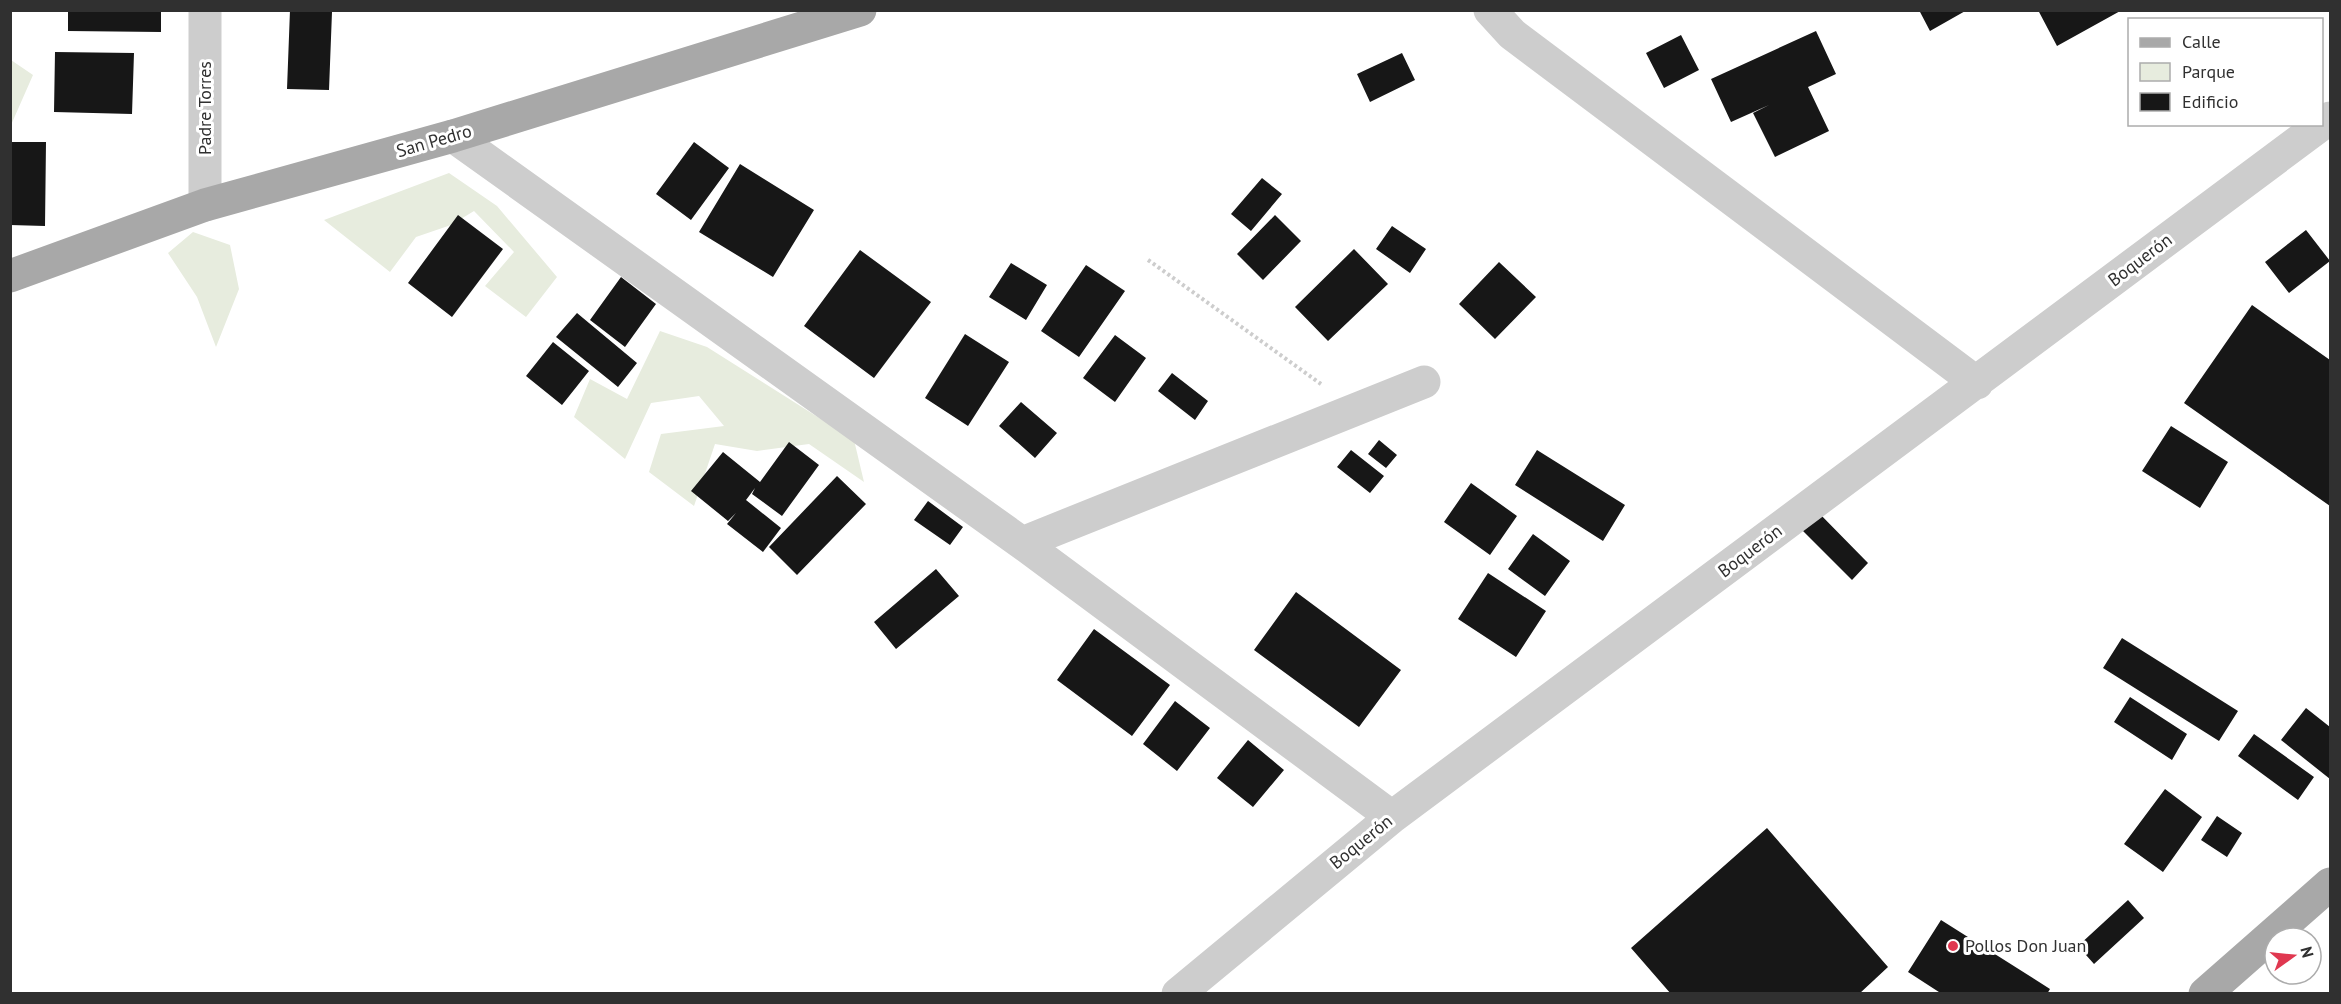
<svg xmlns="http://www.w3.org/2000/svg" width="2341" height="1004" font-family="'PT Sans',sans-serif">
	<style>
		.green { fill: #e7ecde }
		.building { fill: #171717 }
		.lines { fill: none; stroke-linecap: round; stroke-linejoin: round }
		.path { stroke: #cdcdcd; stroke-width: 4; stroke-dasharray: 3 3; stroke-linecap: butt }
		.minor { stroke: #cdcdcd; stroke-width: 33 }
		.major { stroke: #a8a8a8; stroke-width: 33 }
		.poi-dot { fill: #e03850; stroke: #fff; stroke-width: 2 }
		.labels { text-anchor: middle; stroke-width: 6; stroke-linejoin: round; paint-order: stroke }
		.street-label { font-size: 18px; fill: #303030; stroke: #fff }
		.poi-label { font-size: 18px; fill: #303030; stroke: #fff; text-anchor: start }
	</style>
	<rect width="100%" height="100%" fill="#fff"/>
	<path class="green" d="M11,60L33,75L11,125Z
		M449,173L497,206L557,277L526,317L485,286L514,252L474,211L451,225L416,237L390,272L324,220Z
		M193,232L230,245L239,289L216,347L197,297L168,253Z
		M660,331L707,347L854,440L864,482L809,444L757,451L715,444L694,506L649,472L661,434L724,426L699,396L651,403L625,459L574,417L590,379L627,399Z"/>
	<path class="building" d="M68,10H161V32L68,31Z
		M290,10L332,12L329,90L287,89Z
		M1919,10H1967L1930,31Z
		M2038,10H2122L2057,46Z
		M1816,31L1836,74L1808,87L1829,131L1775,157L1753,113L1769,105L1731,122L1711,79Z
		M1681,35L1699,70L1664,88L1646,53Z
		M55,52L134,53L132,114L54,112Z
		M1402,53L1415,80L1370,102L1357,74Z
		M10,142H46L45,226L10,225Z
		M694,142L729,168L691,220L656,194Z
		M740,164L814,210L773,277L699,232Z
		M1262,178L1282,194L1251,231L1231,214Z
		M458,215L503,249L452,317L408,283Z
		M1275,215L1301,241L1263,280L1237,254Z
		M1392,226L1426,249L1410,273L1376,249Z
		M2306,230L2330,261L2289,293L2265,262Z
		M1354,249L1388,284L1328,341L1295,307Z
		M860,250L931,302L874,378L804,326Z
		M1499,262L1536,297L1495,339L1459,304Z
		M1011,263L1047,285L1026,320L989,297Z
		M1086,265L1125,291L1079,357L1041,331Z
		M621,277L656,304L625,347L590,320Z
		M2252,305L2330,360V506L2184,403Z
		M577,313L637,363L618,387L556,337Z
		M965,334L1009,362L968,426L925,398Z
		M1115,335L1146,358L1115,402L1083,378Z
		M553,342L589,371L562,405L526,376Z
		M1172,373L1208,401L1195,420L1158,391Z
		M1021,402L1057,433L1035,458L999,426Z
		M2171,426L2228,462L2200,508L2142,471Z
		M1379,440L1397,455L1386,468L1368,454Z
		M789,442L819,465L782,516L752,494L755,488L746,500L781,528L763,552L727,524L736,513L728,521L691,491L723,452L760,482Z
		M1351,450L1384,476L1370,493L1337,467Z
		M1537,450L1625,505L1603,541L1515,485Z
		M837,476L866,504L797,575L769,547Z
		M1471,483L1517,516L1490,555L1444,522Z
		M928,501L963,527L950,545L914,520Z
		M1814,508L1868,563L1852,580L1797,525Z
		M1533,534L1570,561L1545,596L1508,569Z
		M936,569L959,596L896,649L874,622Z
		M1488,573L1546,611L1516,657L1458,619Z
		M1296,592L1401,670L1359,727L1254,650Z
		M1094,629L1170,685L1132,736L1057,680Z
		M2122,638L2238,711L2219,741L2103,668Z
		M2130,697L2187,734L2172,760L2114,722Z
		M1175,701L1210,728L1177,771L1143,744Z
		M2306,708L2330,727V779L2281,740Z
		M2254,734L2314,777L2298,800L2238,756Z
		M1248,740L1284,770L1253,807L1217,778Z
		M2165,789L2202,817L2163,872L2124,844Z
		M2217,816L2242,833L2227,857L2201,840Z
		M1767,828L1888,967L1859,994H1671L1631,948Z
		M2128,900L2144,918L2094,964L2078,946Z
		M1941,920L2050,989L2047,994H1942L1908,972Z"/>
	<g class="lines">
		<path class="path" d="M1148,260L1321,384"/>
		<path class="minor" d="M205,10V205
			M1490,10L1512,34L1977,383
			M453,136L1022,543L1392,817
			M1022,543L1424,382
			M1178,994L1392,817L2330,118"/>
		<path class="major" d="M10,276L205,205L453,136L860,10
			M2205,994L2330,884"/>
	</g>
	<circle class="poi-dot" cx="1953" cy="946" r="6"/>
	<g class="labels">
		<g class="street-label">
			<text transform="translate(205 108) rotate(-90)" y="6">Padre Torres</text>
			<text transform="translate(434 141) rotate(-16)" y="6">San Pedro</text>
			<text transform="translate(2140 260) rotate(-37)" y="6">Boquerón</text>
			<text transform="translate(1750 551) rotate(-37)" y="6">Boquerón</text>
			<text transform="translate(1361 842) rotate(-39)" y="6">Boquerón</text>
		</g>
		<g class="poi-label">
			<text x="1965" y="952">Pollos Don Juan</text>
		</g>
	</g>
	<rect width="2341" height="1004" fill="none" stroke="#303030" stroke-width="24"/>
	<rect x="2128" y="18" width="195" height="108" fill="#ffffff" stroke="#acacac" stroke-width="1.5"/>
	<rect x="2140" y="38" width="30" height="9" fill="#a8a8a8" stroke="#acacac" stroke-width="1.5"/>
	<text x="2182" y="48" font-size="18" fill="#303030">Calle</text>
	<rect x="2140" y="63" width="30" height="18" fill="#e7ecde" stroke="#acacac" stroke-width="1.5"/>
	<text x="2182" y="78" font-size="18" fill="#303030">Parque</text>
	<rect x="2140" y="93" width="30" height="18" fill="#171717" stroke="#acacac" stroke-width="1.5"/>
	<text x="2182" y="108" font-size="18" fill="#303030">Edificio</text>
	<g transform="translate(2293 956) rotate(75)"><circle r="28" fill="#ffffff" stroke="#acacac" stroke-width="1.5"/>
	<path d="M0-4.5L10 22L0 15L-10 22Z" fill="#e03850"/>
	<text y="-9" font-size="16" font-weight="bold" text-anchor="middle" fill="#303030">N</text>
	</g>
</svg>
